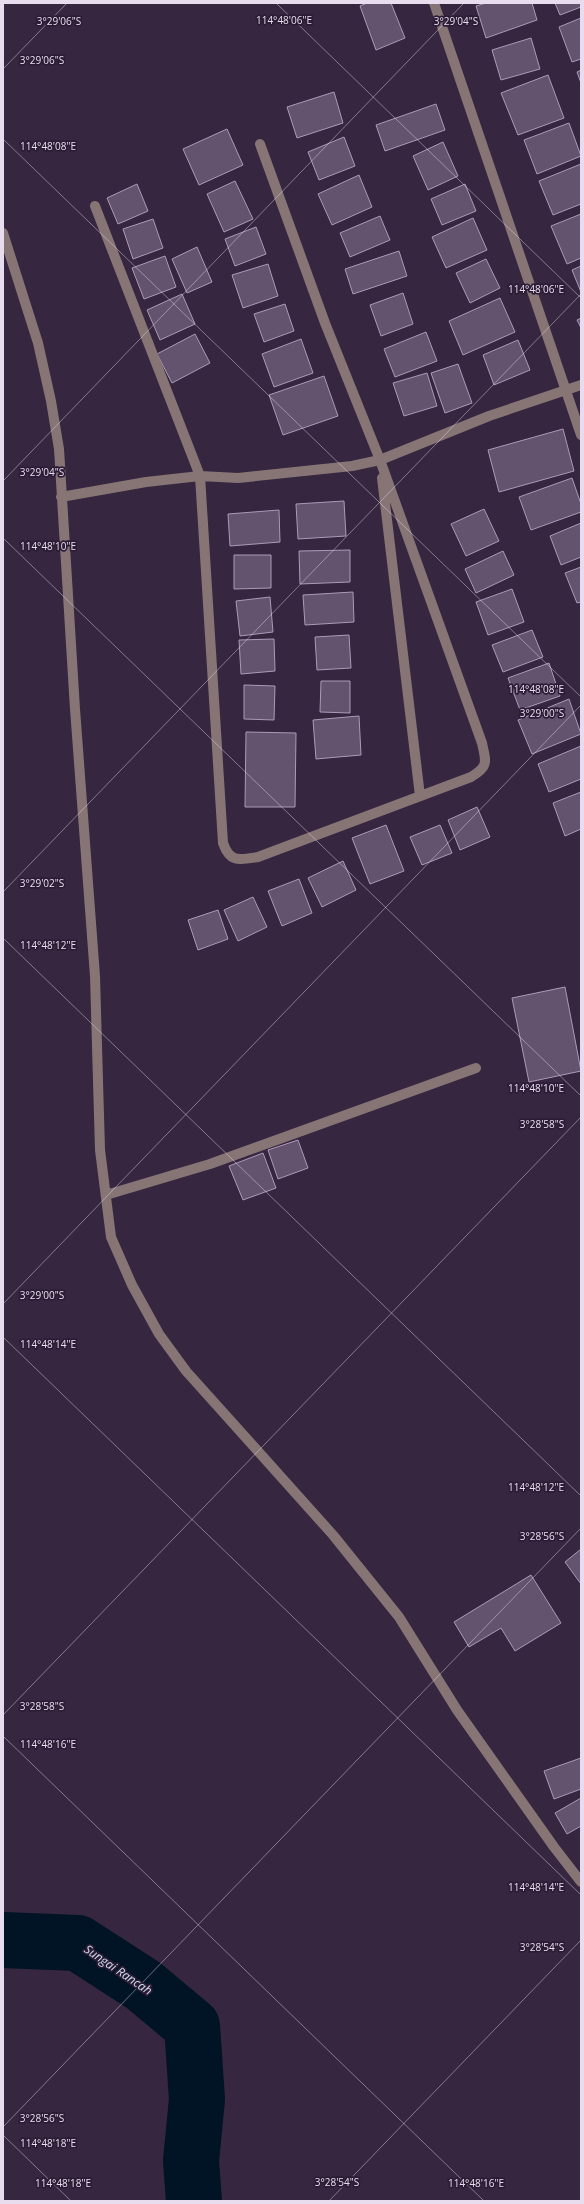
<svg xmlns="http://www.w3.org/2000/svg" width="584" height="2204" font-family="'Open Sans',sans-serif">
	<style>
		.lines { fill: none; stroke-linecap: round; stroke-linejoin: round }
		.river { stroke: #001426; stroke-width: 56 }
		.building { fill: #64536f; stroke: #ad9ab9 }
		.minor { stroke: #877576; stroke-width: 10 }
		.ticks { fill: none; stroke: #e8ddee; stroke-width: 1; stroke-opacity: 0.45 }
		.labels { text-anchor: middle; stroke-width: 3.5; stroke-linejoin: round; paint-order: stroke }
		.water-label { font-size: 12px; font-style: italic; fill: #cbdeef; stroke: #2c1c35 }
		.ticks-label { font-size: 10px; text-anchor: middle; fill: #e8ddee; stroke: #2c1c35; stroke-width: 3.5; stroke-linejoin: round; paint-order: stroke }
	</style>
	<rect width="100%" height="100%" fill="#36263f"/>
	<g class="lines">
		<path class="river" d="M3,1940L78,1943L143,1985L192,2026L197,2099L191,2161L194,2201"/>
	</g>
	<path class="building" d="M367,3H391L405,38L376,50L360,6Z
		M486,3H532L537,20L486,38L476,6Z
		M555,3H581V7L560,15Z
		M581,18V59L572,62L559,27Z
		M531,38L540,69L501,80L492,50Z
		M581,70V83L577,72Z
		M548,75L564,118L518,135L501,93Z
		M334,92L343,123L297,138L287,107Z
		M436,104L445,130L385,151L376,125Z
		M569,123L581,156L537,174L524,140Z
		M227,129L243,165L199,185L183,149Z
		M344,137L355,166L319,180L308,152Z
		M443,142L458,176L428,190L413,156Z
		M581,164V204L553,215L539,181Z
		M359,175L372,207L332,225L318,194Z
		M235,181L253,219L224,232L207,194Z
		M137,184L148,211L118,224L107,198Z
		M465,184L476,211L442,225L431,199Z
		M581,214V258L567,264L551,226Z
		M380,216L390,240L350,257L340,233Z
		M473,218L487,250L446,268L432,237Z
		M153,219L163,248L133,259L123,229Z
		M256,227L266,254L235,266L225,239Z
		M197,247L212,282L187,293L172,259Z
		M399,251L407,276L353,294L345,269Z
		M165,256L176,287L144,299L132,268Z
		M486,259L500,288L470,303L456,273Z
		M268,264L278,296L243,308L232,275Z
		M581,266V292L572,270Z
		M403,293L413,324L381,336L370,305Z
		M182,294L195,324L160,340L147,310Z
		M500,298L515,332L463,355L449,321Z
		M285,304L294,331L264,342L254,314Z
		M581,318V328L577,320Z
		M426,332L437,361L395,377L384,349Z
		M195,334L210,363L172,383L157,354Z
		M301,339L313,373L274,387L262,354Z
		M518,340L530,370L494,385L483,355Z
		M458,364L472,403L445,413L431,373Z
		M427,373L437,406L404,416L393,383Z
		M324,376L338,416L283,435L269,395Z
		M563,429L574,471L499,492L488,450Z
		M572,478L581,504V512L531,530L519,497Z
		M344,501L346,536L298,539L296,504Z
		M484,509L499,541L466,556L451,524Z
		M279,510L280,542L230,546L228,514Z
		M581,523V557L561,565L550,536Z
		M350,550V582L300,584L299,551Z
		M503,551L514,575L476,593L465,569Z
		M234,555H271V588L234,589Z
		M581,567V602L577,603L565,573Z
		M512,589L524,622L488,635L476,602Z
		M353,592L354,622L305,625L303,595Z
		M270,597L273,632L240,636L236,601Z
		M532,630L543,657L503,672L492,645Z
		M349,635L351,668L317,670L315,637Z
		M274,639L275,671L241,674L239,640Z
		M549,663L560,696L520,710L508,678Z
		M321,681H350V713L320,712Z
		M244,685L275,686L274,720L244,719Z
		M569,699L581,734L532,754L518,720Z
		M359,716L361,755L316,759L313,720Z
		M246,732L296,733L295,807H245Z
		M581,746V779L549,792L538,764Z
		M581,792V829L565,836L553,803Z
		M477,807L490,837L460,850L448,820Z
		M386,825L404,871L370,884L352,838Z
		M440,825L452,853L422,865L410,837Z
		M343,861L356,890L322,907L308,878Z
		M299,879L312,913L282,926L268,891Z
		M253,897L267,927L238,941L224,910Z
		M218,910L228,939L198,950L188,920Z
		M565,987L581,1071L529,1082L512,998Z
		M298,1140L308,1168L278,1179L268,1150Z
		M263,1153L276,1188L243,1200L229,1166Z
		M581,1549V1584L565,1562Z
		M531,1575L561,1623L515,1651L501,1628L469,1647L454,1622Z
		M581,1758V1789L554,1799L544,1771Z
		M581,1798V1826L567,1834L555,1813Z"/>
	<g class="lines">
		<path class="minor" d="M434,3L581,435
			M95,206L200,476L223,843C230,863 239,860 258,857L471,777C489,766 486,762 482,743L380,460L325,323L260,144
			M3,233L38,343L51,401L59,449L75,709L95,976L100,1150L111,1237L132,1285L159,1334L186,1371L333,1535L399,1617L457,1710L554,1847L581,1882
			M382,478L420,796
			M61,497L146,482L200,476L238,478L352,466L380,460L489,416L581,385
			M106,1195L210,1164L476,1068"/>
	</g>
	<path class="ticks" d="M276,3L581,298M3,69L67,3M3,139L581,697M3,481L464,3M3,538L581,1096M3,892L581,294M3,938L581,1496M3,1304L581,705M3,1337L581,1895M3,1715L581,1117M3,1736L484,2201M3,2127L581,1528M3,2135L71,2201M329,2201L581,1940"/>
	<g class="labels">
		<g class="water-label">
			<text transform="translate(118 1970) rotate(34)" y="4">Sungai Rancah</text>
		</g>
	</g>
	<g class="ticks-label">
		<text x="284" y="24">114°48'06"E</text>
		<text x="59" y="25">3°29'06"S</text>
		<text x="456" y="25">3°29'04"S</text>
		<text x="42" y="64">3°29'06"S</text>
		<text x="48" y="150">114°48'08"E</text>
		<text x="536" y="293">114°48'06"E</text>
		<text x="42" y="476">3°29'04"S</text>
		<text x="48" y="550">114°48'10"E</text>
		<text x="536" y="693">114°48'08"E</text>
		<text x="542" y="717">3°29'00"S</text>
		<text x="42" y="887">3°29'02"S</text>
		<text x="48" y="949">114°48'12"E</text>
		<text x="536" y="1092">114°48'10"E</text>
		<text x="542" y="1128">3°28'58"S</text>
		<text x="42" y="1299">3°29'00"S</text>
		<text x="48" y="1348">114°48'14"E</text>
		<text x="536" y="1491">114°48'12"E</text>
		<text x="542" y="1540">3°28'56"S</text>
		<text x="42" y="1710">3°28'58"S</text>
		<text x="48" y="1748">114°48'16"E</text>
		<text x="536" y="1891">114°48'14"E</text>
		<text x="542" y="1951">3°28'54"S</text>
		<text x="42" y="2122">3°28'56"S</text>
		<text x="48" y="2147">114°48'18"E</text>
		<text x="337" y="2186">3°28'54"S</text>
		<text x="63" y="2187">114°48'18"E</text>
		<text x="476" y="2187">114°48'16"E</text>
	</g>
	<rect width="584" height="2204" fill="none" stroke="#e8ddee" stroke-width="8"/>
</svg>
